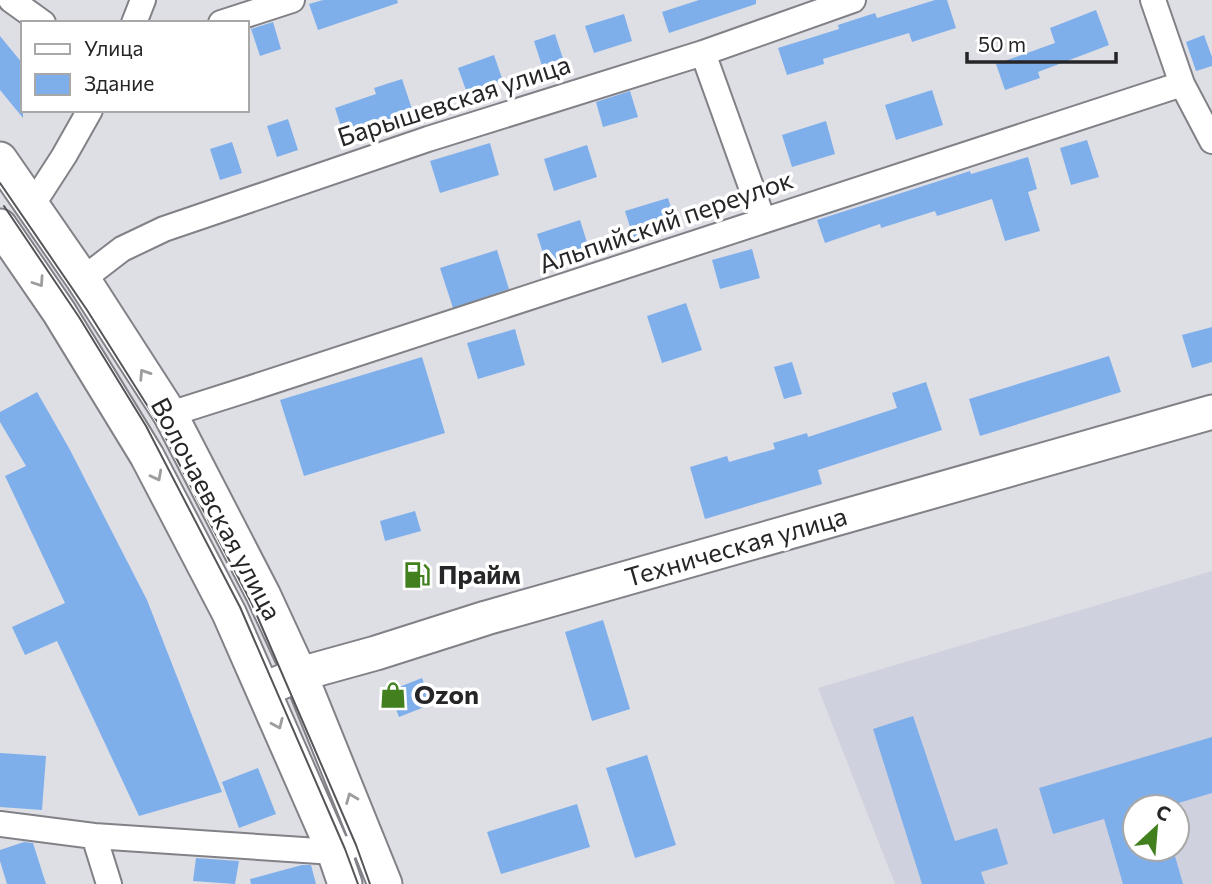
<svg xmlns="http://www.w3.org/2000/svg" width="1212" height="884" font-family="Commissioner,sans-serif">
	<style>
		.built { fill: #d0d1de; fill-rule: evenodd }
		.building { fill: #7fafeb }
		.lines { fill: none; stroke-linecap: round; stroke-linejoin: round }
		.street-casing { stroke: #818187; stroke-width: 28 }
		.secondary-casing { stroke: #818187; stroke-width: 37 }
		.street { stroke: #fff; stroke-width: 24 }
		.secondary { stroke: #fff; stroke-width: 33 }
		.tram { stroke: #555559; stroke-width: 2 }
		.oneway { stroke: #9d9d9f }
		.labels { text-anchor: middle; stroke-width: 7; stroke-linejoin: round; paint-order: stroke }
		.street-label { font-size: 26px; fill: #262629; stroke: #fff }
		.poi-label { font-size: 26px; font-weight: bold; fill: #262629; stroke: #fff; text-anchor: start }
	</style>
	<rect width="100%" height="100%" fill="#dedee5"/>
	<path class="built" d="M1212,571V884H895L818,688ZM1135,807H1177V849H1135Z"/>
	<path class="building" d="M323,0H397L398,3L318,30L309,4Z
		M699,0H756V4L669,33L662,12Z
		M935,0H947L956,28L912,42L909,33L823,59L824,64L787,75L778,48L839,29L838,25L875,13L877,18Z
		M1096,10L1109,45L1038,72L1040,78L1005,90L996,64L1055,43L1050,28Z
		M624,14L632,41L594,53L585,26Z
		M273,22L281,49L260,56L251,29Z
		M555,34L565,65L544,72L534,41Z
		M1204,35L1212,57V66L1196,71L1186,42Z
		M0,36L23,64V118L0,90Z
		M494,55L503,81L467,93L458,68Z
		M402,79L413,112L366,129L367,132L345,139L335,108L376,94L374,88Z
		M932,90L943,125L896,140L885,105Z
		M630,91L638,117L603,127L596,102Z
		M288,119L298,150L277,157L267,126Z
		M826,121L835,154L792,167L782,135Z
		M1087,140L1099,177L1071,185L1060,148Z
		M232,142L242,173L220,180L210,149Z
		M490,143L499,175L440,193L430,161Z
		M587,145L597,177L554,191L544,159Z
		M1028,157L1037,189L1028,192L1040,231L1005,241L992,199L937,216L935,211L881,228L880,224L825,243L817,220L970,171L971,174Z
		M668,198L678,230L635,243L625,211Z
		M580,220L590,252L547,266L537,234Z
		M752,249L760,278L720,289L712,260Z
		M497,250L509,289L453,308L440,268Z
		M686,303L702,350L662,363L647,316Z
		M1212,327V362L1192,368L1182,335Z
		M515,329L525,365L478,379L467,343Z
		M1109,356L1121,392L980,436L969,399Z
		M422,357L445,433L304,476L280,400Z
		M792,362L802,394L784,399L774,367Z
		M926,382L942,430L818,470L822,484L705,519L690,467L727,456L729,462L775,449L773,443L807,433L808,437L897,408L892,393Z
		M37,392L69,448L147,600L222,792L139,816L57,641L25,655L12,627L65,603L5,476L26,466L0,422V412Z
		M415,511L421,531L385,541L380,521Z
		M603,620L630,709L592,721L565,632Z
		M422,678L432,704L399,717L389,691Z
		M913,716L955,841L997,828L1008,864L981,872L985,884H922L873,729Z
		M1212,737V793L1165,807H1135V849H1173L1183,884H1123L1104,819L1053,834L1039,788Z
		M0,753L46,756L42,810L0,807Z
		M647,755L676,845L635,858L606,768Z
		M258,768L276,814L239,828L222,782Z
		M577,804L590,847L501,874L487,832Z
		M24,842L33,843L46,884H7L0,861V850Z
		M196,858L239,861L235,884L193,881Z
		M302,865H311L316,884H251L250,879Z"/>
	<g class="lines">
		<defs>
			<path id="street" d="M11,0L43,23
				M1153,0L1182,84L1212,141
				M134,23L143,0
				M221,23L292,0
				M703,53L763,220
				M33,204L64,156L90,110
				M83,279L122,249L164,229L428,139L703,53L853,0
				M170,414C508,307 844,194 1182,84
				M0,824L94,836L334,852L348,848
				M94,836L109,884"/>
			<path id="secondary" d="M0,159L83,279L170,414L263,594L300,674L385,884
				M0,226L59,312L147,456L229,613L334,852L345,884
				M263,690L300,674L376,653L486,618L1212,412"/>
		</defs>
		<use href="#street" class="street-casing"/>
		<use href="#secondary" class="secondary-casing"/>
		<use href="#street" class="street"/>
		<use href="#secondary" class="secondary"/>
		<path class="tram" d="M0,183L87,310L157,421L252,604L356,845L370,884
			M4,206L79,317L146,426L240,607L345,849L358,884"/>
	</g>
	<defs><path id="oneway-chevron" d="M-2-3.5L2.5 0L-2 3.5" fill="none" stroke-width="1.6" stroke-linecap="round" stroke-linejoin="round" transform="scale(1.75)"/></defs>
	<g class="oneway">
		<use href="#oneway-chevron" transform="translate(39 282) rotate(56)"/>
		<use href="#oneway-chevron" transform="translate(144 374) rotate(-123)"/>
		<use href="#oneway-chevron" transform="translate(157 476) rotate(62)"/>
		<use href="#oneway-chevron" transform="translate(278 724) rotate(66)"/>
		<use href="#oneway-chevron" transform="translate(351 798) rotate(-112)"/>
	</g>
	<defs>
		<symbol id="fuel-bare" viewBox="-9 -9 18 18"><path d="M-5.5-6h7V0h2V4h1.3V-2.5L3-4.5l.8-.8L6-3V5H2.5V1h-1V6h-7ZM-4.2-4.7v3.2H.2V-4.7Z" fill="#42801f" stroke="#fff" stroke-width="2.5" paint-order="stroke"/></symbol>
		<symbol id="shop-bare" viewBox="-9 -9 18 18"><path d="M-5-2.5h2.3a2.7 3.5 0 0 1 5.4 0H5L5.5 6h-11ZM-1.5-2.5h3a1.5 2.3 0 0 0-3 0Z" fill="#42801f" stroke="#fff" stroke-width="2.5" paint-order="stroke"/></symbol>
	</defs>
	<g fill-rule="evenodd">
		<use href="#fuel-bare" x="398" y="556" width="38" height="38"/>
		<use href="#shop-bare" x="374" y="676" width="38" height="38"/>
	</g>
	<g class="labels">
		<g class="street-label">
			<text transform="translate(454 101) rotate(-18)" y="9">Барышевская улица</text>
			<text transform="translate(666 222) rotate(-19)" y="9">Альпийский переулок</text>
			<text transform="translate(216 509) rotate(62)" y="9">Волочаевская улица</text>
			<text transform="translate(736 547) rotate(-16)" y="9">Техническая улица</text>
		</g>
		<g class="poi-label">
			<text x="438" y="584">Прайм</text>
			<text x="414" y="704">Ozon</text>
		</g>
	</g>
	<rect x="21" y="21" width="228" height="91" fill="#ffffff" stroke="#a8a8a9" stroke-width="2"/>
	<rect x="35" y="44" width="35" height="10" fill="#ffffff" stroke="#a8a8a9" stroke-width="2"/>
	<text x="84" y="56" font-size="21" fill="#262629">Улица</text>
	<rect x="35" y="74" width="35" height="21" fill="#7fafeb" stroke="#a8a8a9" stroke-width="2"/>
	<text x="84" y="91" font-size="21" fill="#262629">Здание</text>
	<g transform="translate(1156 828) rotate(26)"><circle r="33" fill="#ffffff" stroke="#a8a8a9" stroke-width="2"/>
	<path d="M0-5L12 26L0 18L-12 26Z" fill="#42801f"/>
	<text y="-10" font-size="19" font-weight="bold" text-anchor="middle" fill="#262629">С</text>
	</g>
	<path d="M967 52v10h149v-10" fill="none" stroke="#262629" stroke-width="3.5"/>
	<text x="978" y="52" font-size="21" fill="#262629" stroke="#ffffff" stroke-width="5" paint-order="stroke">50 m</text>
</svg>
